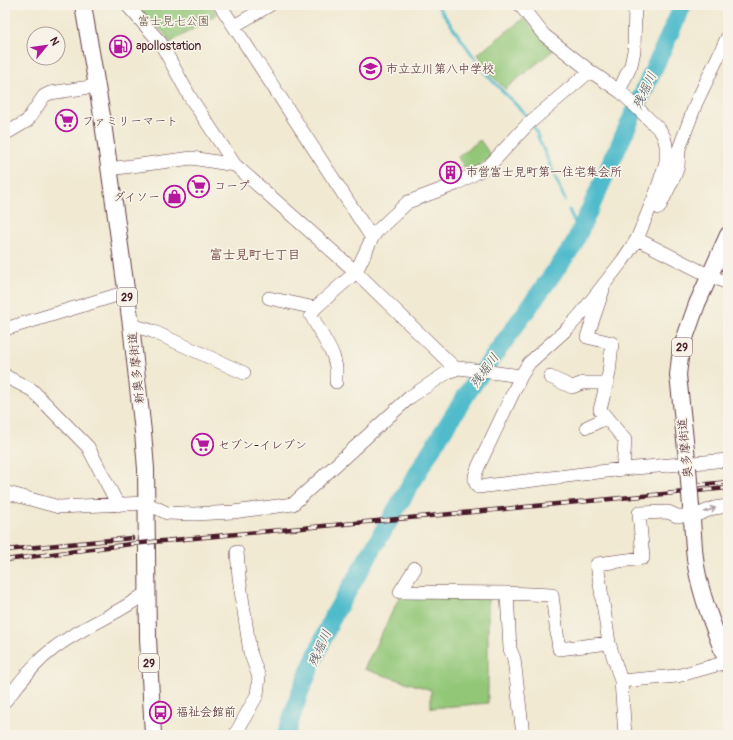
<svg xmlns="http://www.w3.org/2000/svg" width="733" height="740" font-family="Pangolin,'Klee One',sans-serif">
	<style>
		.green { fill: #93c778; stroke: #6e7352 }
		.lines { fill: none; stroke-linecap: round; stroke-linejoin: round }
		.stream { stroke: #4fbbcb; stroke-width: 3 }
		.river { stroke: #4fbbcb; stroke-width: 18 }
		.minor-casing { stroke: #633d44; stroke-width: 14 }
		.major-casing { stroke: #633d44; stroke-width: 18 }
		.minor { stroke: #fff; stroke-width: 13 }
		.major { stroke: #fff; stroke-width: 16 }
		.rail-casing { stroke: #4a1f2b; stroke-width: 4.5 }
		.rail { stroke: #f7f3e8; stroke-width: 3; stroke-dasharray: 9; stroke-linecap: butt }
		.major-bridge-casing { stroke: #633d44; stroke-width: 18; stroke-linecap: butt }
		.major-bridge { stroke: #fff; stroke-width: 16 }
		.oneway { stroke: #ae9aa0 }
		.labels { text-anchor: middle; stroke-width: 3.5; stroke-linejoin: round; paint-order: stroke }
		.shield { fill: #f7f3e8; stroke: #7e5f64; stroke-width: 1 }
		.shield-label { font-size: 11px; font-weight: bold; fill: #4a1f2b }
		.park-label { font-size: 12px; fill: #605142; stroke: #f7f3e8 }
		.poi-label { font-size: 12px; fill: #4a1f2b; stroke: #f7f3e8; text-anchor: start }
		.street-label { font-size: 12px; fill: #4a1f2b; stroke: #f7f3e8 }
		.water-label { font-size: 13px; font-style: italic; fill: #4c5663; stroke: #f7f3e8 }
		.neighbourhood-label { font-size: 13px; font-weight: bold; fill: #784f47; stroke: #f7f3e8 }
	</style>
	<rect width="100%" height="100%" fill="#f7f3e8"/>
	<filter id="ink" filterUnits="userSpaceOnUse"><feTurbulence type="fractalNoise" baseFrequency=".025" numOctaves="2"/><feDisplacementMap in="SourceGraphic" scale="8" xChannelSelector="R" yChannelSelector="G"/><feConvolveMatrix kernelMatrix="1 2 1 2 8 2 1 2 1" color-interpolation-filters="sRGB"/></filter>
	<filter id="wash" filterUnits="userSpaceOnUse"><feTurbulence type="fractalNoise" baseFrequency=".012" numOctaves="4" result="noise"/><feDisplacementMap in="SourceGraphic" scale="16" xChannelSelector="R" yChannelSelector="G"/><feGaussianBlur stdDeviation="0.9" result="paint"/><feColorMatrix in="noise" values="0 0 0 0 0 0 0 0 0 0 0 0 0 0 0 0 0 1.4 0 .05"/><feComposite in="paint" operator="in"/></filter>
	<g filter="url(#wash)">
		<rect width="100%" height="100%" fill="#f1e9d2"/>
		<path class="green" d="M138,5H211L217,14L170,43L165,34L137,7Z
			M524,18L555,49L505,89L491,75L478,54Z
			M480,140L492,157L467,172L458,157Z
			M400,596L488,598V703L431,708V690L364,669Z"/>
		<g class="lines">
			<path class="stream" d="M437,5L486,74L529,118
				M533,125L565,200
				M569,210L579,231"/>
			<path class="river" d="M286,735L300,692L332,618L431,450L470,389L573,246L683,5"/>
		</g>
	</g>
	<g filter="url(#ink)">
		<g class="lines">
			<defs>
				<path id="minor" d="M127,5L160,42L190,97L235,165L356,272L456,369
					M220,5L372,238L377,231L408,202L456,184L490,165L528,124L590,71L622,93L660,130L664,137L666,145V162L656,193L637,239L623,260L580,315L568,328L529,363L521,376
					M520,5L544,35L590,71
					M234,26L270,5
					M619,91L631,65L634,51L635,5
					M5,134L27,121L44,96L50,93L97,86
					M109,169L192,158L235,165
					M659,208L675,175L678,166L679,149L696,103L728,36
					M637,239L710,276L728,283
					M603,290L587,337L612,343L609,373L600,410L625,440L623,469
					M269,298L315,308
					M131,325L152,331L244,373
					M5,329L127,292
					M5,375L7,377L32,390L88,447L118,505
					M550,377L572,387L583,383H607
					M336,382V367L333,355L311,315L315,308L356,272L372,238
					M587,427L606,418
					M5,494L8,493L59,507L146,503L167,513L194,514L233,512L293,504L410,397L448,372L459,368L521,376L479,465C476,473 472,479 478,487L623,469L728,460
					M415,568L400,592L507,593L552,595L559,649L609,643
					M507,593L510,649L514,659L523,735
					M621,681L677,676L727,662
					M5,701C20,683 34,663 53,649C82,626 118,615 147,592
					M235,735L257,695L259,677L250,652L239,577L237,552
					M625,735L621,681L609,643L597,564L643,558L639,513L668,512L677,516H684L692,514H699L714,508L728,506"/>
				<path id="major" d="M83,5L102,116L131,325L143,432L146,469L148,638L153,735
					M688,468L678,375L681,349L697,304L728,235
					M691,507C693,527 693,546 696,566C702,600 716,633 728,665"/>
			</defs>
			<use href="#minor" class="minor-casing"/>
			<use href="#major" class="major-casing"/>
			<use href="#minor" class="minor"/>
			<use href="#major" class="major"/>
			<defs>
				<path id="rail" d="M698,485L728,482
					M5,550L132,538
					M5,560L131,544L728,488"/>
			</defs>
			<use href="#rail" class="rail-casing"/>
			<use href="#rail" class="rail"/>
			<defs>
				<path id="major-bridge" d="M688,468L691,507"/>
			</defs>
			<use href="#major-bridge" class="major-bridge-casing"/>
			<use href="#major-bridge" class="major-bridge"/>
		</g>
		<defs><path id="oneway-shaft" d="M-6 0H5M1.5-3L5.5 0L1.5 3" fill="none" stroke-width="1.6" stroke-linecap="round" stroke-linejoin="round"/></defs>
		<use class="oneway" href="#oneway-shaft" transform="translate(710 510) rotate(-20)"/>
	</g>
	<defs>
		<symbol id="fuel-ring" viewBox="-11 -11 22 22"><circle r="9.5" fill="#f7f3e8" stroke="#b5179e" stroke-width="1.5"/><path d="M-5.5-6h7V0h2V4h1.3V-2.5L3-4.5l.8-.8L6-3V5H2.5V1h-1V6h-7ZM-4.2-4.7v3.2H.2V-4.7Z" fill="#b5179e"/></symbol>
		<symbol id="school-ring" viewBox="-11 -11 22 22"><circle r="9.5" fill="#f7f3e8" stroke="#b5179e" stroke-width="1.5"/><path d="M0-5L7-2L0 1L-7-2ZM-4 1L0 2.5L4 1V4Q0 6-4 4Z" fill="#b5179e"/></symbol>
		<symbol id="supermarket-ring" viewBox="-11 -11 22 22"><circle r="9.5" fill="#f7f3e8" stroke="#b5179e" stroke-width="1.5"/><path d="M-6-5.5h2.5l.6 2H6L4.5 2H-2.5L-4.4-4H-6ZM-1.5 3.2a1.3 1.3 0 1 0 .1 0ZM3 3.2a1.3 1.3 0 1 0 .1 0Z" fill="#b5179e"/></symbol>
		<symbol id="building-ring" viewBox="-11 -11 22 22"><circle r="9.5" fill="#f7f3e8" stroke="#b5179e" stroke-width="1.5"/><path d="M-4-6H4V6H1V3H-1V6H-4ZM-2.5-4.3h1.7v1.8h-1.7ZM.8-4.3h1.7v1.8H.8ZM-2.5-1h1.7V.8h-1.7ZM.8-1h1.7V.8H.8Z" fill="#b5179e"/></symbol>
		<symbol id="shop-ring" viewBox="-11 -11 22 22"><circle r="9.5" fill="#f7f3e8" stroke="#b5179e" stroke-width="1.5"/><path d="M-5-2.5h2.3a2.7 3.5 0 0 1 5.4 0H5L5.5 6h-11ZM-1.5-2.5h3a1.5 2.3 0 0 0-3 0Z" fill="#b5179e"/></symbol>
		<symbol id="bus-ring" viewBox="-11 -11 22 22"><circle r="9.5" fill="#f7f3e8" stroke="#b5179e" stroke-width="1.5"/><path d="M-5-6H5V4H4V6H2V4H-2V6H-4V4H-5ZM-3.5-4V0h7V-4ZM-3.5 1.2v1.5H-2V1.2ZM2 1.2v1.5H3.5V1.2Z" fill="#b5179e"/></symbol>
	</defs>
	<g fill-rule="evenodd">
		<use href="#fuel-ring" x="108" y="34" width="25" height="25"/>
		<use href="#school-ring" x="358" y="56" width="25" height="25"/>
		<use href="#supermarket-ring" x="54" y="108" width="25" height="25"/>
		<use href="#building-ring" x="438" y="160" width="25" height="25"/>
		<use href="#supermarket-ring" x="186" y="174" width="25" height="25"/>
		<use href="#shop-ring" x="162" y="184" width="25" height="25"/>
		<use href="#supermarket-ring" x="190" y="432" width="25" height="25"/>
		<use href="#bus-ring" x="148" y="700" width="25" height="25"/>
	</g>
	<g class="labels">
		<g class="shield">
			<rect x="117" y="288" width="20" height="18" rx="3"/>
			<rect x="672" y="338" width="20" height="18" rx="3"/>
			<rect x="139" y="654" width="20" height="18" rx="3"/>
		</g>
		<g class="shield-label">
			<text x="127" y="301">29</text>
			<text x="682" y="351">29</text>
			<text x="149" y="667">29</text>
		</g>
		<g class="park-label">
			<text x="174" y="25">富士見七公園</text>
		</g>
		<g class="poi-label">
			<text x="136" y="50">apollostation</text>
			<text x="386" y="73">市立立川第八中学校</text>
			<text x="82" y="125">ファミリーマート</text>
			<text x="466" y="176">市営富士見町第一住宅集会所</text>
			<text x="214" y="190">コープ</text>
			<text x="160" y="201" text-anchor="end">ダイソー</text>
			<text x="218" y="449">セブン-イレブン</text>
			<text x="176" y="716">福祉会館前</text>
		</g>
		<g class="street-label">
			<text transform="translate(136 368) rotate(-96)" y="4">新奥多摩街道</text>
			<text transform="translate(685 448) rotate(-96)" y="4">奥多摩街道</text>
		</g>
		<g class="water-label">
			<text transform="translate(644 90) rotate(-65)" y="5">残堀川</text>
			<text transform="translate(484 370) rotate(-54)" y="5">残堀川</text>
			<text transform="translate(319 648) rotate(-66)" y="5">残堀川</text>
		</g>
		<g class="neighbourhood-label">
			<text x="255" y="259">富士見町七丁目</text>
		</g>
	</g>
	<rect width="733" height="740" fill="none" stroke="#f7f3e8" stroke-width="20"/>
	<g transform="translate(46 46) rotate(61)"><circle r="19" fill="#f7f3e8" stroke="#b29e9c"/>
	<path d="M0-3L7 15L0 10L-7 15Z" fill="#b5179e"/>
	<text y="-6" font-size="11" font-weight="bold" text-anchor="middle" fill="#4a1f2b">N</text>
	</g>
</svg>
